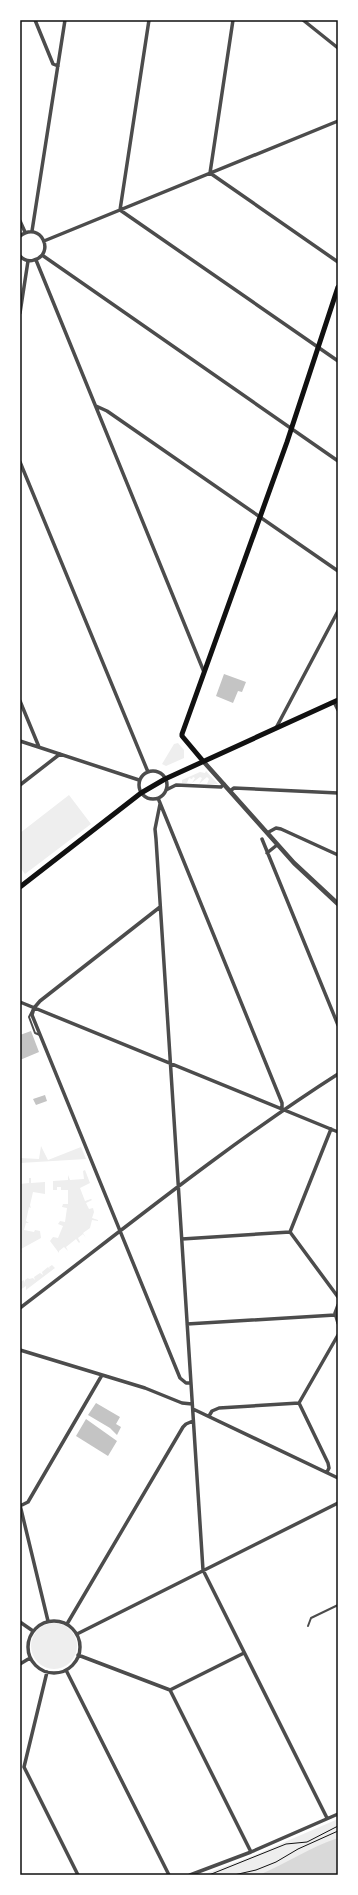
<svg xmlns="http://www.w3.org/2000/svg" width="358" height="1895" font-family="Signika,sans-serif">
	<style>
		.green { fill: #eee }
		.water { fill: #d9d9d9 }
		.building { fill: #c4c4c4 }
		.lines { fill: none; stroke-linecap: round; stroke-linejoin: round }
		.path { stroke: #111; stroke-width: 1 }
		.service { stroke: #4c4c4c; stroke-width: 2 }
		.minor { stroke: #4c4c4c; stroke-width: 3.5 }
		.tertiary { stroke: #4c4c4c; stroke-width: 4.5 }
		.secondary { stroke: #111; stroke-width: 5 }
		.neatline { fill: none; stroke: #111; stroke-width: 1.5 }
	</style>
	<rect width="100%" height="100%" fill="#fff"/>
	<path class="green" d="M178,743L184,750V758L166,766L162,764L174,744Z
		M206,771L218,784H207L209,779L207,777L199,784L202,778L200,777L192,783L195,778L193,777L192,779L189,778L187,783H182V780L200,772L205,773Z
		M69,795L91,824L25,874L20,867V833Z
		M41,1146L48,1160L81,1147L86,1159L20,1163V1158L39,1159Z
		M85,1170L90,1183L80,1188L85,1201L91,1199L92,1200L86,1203L89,1209L93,1208L94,1212L92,1218L98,1220V1221L92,1220L90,1228L83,1233L86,1238L83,1234L78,1238L80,1242L79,1243L76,1239L66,1247L68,1251L64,1247L59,1251V1253L50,1241L53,1237L58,1238L63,1226L58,1224L60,1221L65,1222L67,1208L62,1207L63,1204H68V1190H61V1187H57V1190H53V1181L68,1180V1175L70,1180L84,1179L83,1171Z
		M29,1178H31V1183L45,1182V1194L33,1192L30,1205L31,1208L29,1207L26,1221L29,1223H26L24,1230L34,1232L35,1230L40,1231L41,1238L21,1249L22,1252L20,1253V1184L29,1183Z
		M52,1265L55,1268L26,1290V1286L20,1290V1282L24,1280L25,1283V1280L28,1278L29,1279L33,1278L35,1280L34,1277L40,1273L43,1275L42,1272L48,1267L50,1269L49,1267Z
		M31 1646a23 23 0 1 1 46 0a23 23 0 1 1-46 0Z
		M338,1819V1841L279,1875H202L257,1854Z"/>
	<path class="water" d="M338,1838V1875H259C286,1864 310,1847 338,1838Z"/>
	<path class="building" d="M224,674L246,682L242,692L238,691L233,703L216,696Z
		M31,1031L39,1052L20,1060V1035Z
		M45,1095L47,1101L36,1105L33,1099Z
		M96,1403L120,1417L116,1424L121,1427L117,1435L110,1428L88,1415Z
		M86,1419L117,1441L108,1456L76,1436Z"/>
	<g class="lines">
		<path class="path" d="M209,1875L286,1844L307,1842L338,1826
			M234,1875L256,1870L276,1862L298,1849L338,1831"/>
		<path class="service" d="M33,1009L29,1017L35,1033L40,1035
			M308,1626L311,1618L338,1605"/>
		<path class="minor" d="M35,20L53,64L58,66
			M149,20L120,210L338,361
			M233,20L210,173L338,262
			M303,20L338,48
			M20,221L25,232
			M32,231L65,20
			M20,236C41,220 56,254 34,260C29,262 24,260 20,256
			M44,241L338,121
			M42,255L338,461
			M36,260L204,672
			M20,313L28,261
			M96,406L107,411L338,571
			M20,462L148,772
			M20,701L39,747
			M334,702L338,710
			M276,728L338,611
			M20,741L139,780
			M139 785a14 14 0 1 1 28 0a14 14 0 1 1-28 0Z
			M20,785L60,754
			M166,790L176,785L221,787L224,784
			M230,791L234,788L338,793
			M158,798L282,1103V1110
			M160,804L155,829L156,839L203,1570L327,1818
			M267,833L276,828L281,829L338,855
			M262,839L338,1025
			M267,853L277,845
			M160,907L40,1001L34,1008L32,1015L180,1378L186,1383H191
			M20,1002L338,1132
			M290,1232L331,1129
			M290,1232L338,1297
			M182,1239L290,1232
			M338,1305L335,1313L338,1323
			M20,1308C125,1228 227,1145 338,1074
			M187,1324L335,1315
			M20,1350L145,1388L182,1403L192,1404
			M299,1403L338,1335
			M299,1403L328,1463L329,1468L327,1472
			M193,1409L338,1478
			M209,1416L212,1411L219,1408L299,1403
			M20,1505L48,1621
			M20,1506L28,1502L102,1375
			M28 1647a26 26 0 1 1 52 0a26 26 0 1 1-52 0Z
			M20,1622L33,1631
			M67,1624L183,1427L186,1424L193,1421
			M77,1634L338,1503
			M78,1655L170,1690L251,1852
			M20,1664L30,1658
			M66,1670L169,1875
			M47,1672L24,1767L78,1875
			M170,1690L244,1653
			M190,1875L251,1852L338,1814"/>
		<path class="tertiary" d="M203,761L294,863L338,904"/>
		<path class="secondary" d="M203,761L182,736V734L287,442L338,287
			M20,887L141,793L165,779L338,700"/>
	</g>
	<rect width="358" height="1895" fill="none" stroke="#ffffff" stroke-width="42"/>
	<rect x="21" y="21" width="316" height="1853" class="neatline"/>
</svg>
